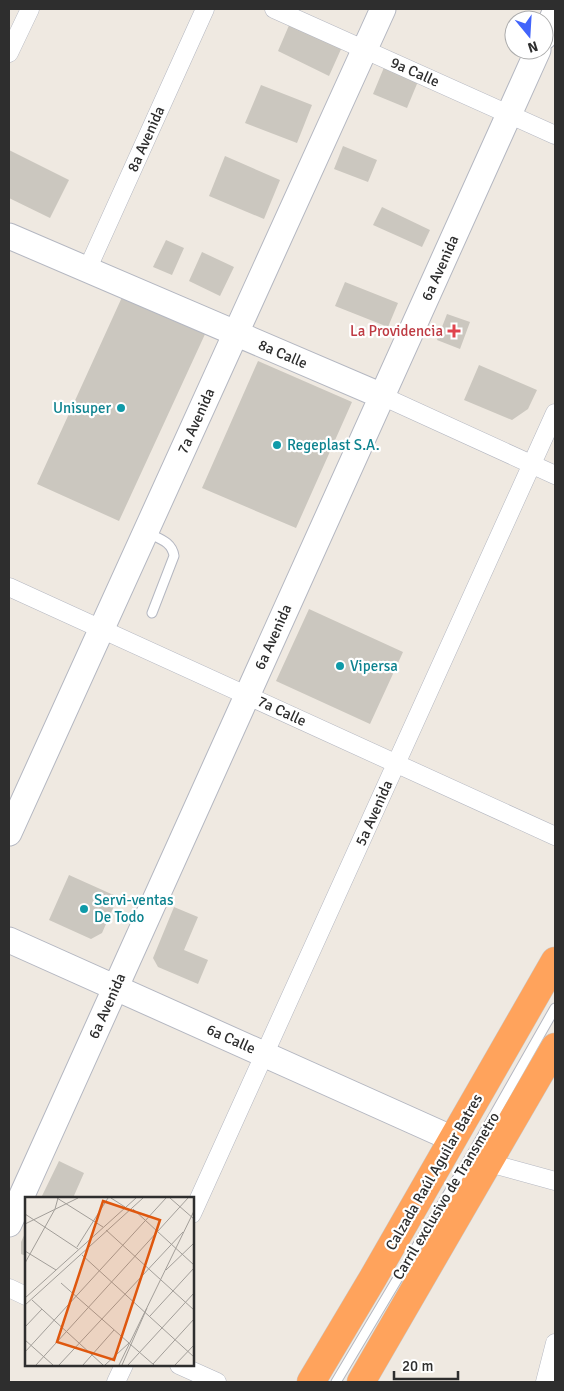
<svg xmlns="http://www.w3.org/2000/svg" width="564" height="1391" font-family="Signika,sans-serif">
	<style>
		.building { fill: #cbc7bf }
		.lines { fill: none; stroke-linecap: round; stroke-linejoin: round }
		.lane-casing { stroke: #b4b7c1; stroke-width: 11 }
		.street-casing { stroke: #b4b7c1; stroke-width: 19 }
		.secondary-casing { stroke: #b4b7c1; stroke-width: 27 }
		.highway-casing { stroke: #c9c9c9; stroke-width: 29 }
		.lane { stroke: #fff; stroke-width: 9 }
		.street { stroke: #fff; stroke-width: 18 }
		.secondary { stroke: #fff; stroke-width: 25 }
		.highway { stroke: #ffa35c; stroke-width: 28 }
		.health-dot { fill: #e0444e; stroke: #fff; stroke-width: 2 }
		.culture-dot { fill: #0f9aa8; stroke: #fff; stroke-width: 2 }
		.labels { text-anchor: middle; stroke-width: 4.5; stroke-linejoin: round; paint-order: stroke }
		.street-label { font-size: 15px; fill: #2e2e2e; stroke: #fff }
		.health-label { font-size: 15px; fill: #be3a42; stroke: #fff; text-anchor: end }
		.culture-label { font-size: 15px; fill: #0d838f; stroke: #fff; text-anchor: start }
		.inset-road { fill: none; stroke: #a29e99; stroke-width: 1 }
		.view { fill: #df570e; fill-opacity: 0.15; stroke: #df570e; stroke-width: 2.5 }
		.inset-edge { fill: none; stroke: #2e2e2e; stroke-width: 2.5 }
	</style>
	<rect width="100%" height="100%" fill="#efe9e1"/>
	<path class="building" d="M290,23L342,47L329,76L278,51Z
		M385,65L419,79L407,108L373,94Z
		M261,85L312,105L297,143L245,123Z
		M343,146L377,160L368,182L334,169Z
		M9,150L69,180L50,218L9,198Z
		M225,156L280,180L264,219L209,196Z
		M382,207L430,230L422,247L373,225Z
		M166,240L184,248L172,275L153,267Z
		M202,252L234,267L220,296L189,281Z
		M345,282L398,303L388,327L335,306Z
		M123,295L206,332L119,521L37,484Z
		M447,314L470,322L460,349L437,340Z
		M258,361L352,402L296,528L202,488Z
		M479,365L537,390L528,409L512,420L464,400Z
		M309,609L403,652L370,724L276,681Z
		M69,875L118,897L102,933L91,939L49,920Z
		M174,907L198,917L184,950L208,960L198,984L158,967L153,958Z
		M59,1161L84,1173L73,1198H41Z
		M26,1231V1256L21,1254V1242Z"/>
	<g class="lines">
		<defs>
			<path id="lane" d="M148,533C160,539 172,542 174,556L152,613
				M336,1382L476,1147L555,1008"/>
			<path id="street" d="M274,9L555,135
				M9,53L30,9
				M87,270L205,9
				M382,396L555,475
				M9,587L555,836
				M489,1163L555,1181
				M192,1214L555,413
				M9,1288L26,1296
				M179,1365L217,1382
				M116,1382L124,1365
				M545,1382L555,1343"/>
			<path id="secondary" d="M544,37L555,12
				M9,236L382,396
				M9,833L383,9
				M9,940L453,1139
				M9,1224L538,50"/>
			<path id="highway" d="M311,1382L373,1278L555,961
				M361,1382L555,1047"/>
		</defs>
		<use href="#lane" class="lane-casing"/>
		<use href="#street" class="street-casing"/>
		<use href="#secondary" class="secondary-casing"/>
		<use href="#highway" class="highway-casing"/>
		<use href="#lane" class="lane"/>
		<use href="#street" class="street"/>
		<use href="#secondary" class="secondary"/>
		<use href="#highway" class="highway"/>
	</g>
	<path class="health-dot" d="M451.5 323.5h5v5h5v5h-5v5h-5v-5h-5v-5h5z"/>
	<g class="culture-dot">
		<circle cx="121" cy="408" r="5"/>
		<circle cx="277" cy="445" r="5"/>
		<circle cx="340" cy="666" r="5"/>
		<circle cx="84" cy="909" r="5"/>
	</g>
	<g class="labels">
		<g class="street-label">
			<text transform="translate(415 72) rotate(24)" y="5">9a Calle</text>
			<text transform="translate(146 139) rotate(-66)" y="5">8a Avenida</text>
			<text transform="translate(440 268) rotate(-66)" y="5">6a Avenida</text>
			<text transform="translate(283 354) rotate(23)" y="5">8a Calle</text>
			<text transform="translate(196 421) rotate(-66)" y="5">7a Avenida</text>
			<text transform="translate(273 637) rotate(-66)" y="5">6a Avenida</text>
			<text transform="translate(282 711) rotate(25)" y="5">7a Calle</text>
			<text transform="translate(374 813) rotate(-66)" y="5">5a Avenida</text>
			<text transform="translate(107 1006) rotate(-66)" y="5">6a Avenida</text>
			<text transform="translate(231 1039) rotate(24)" y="5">6a Calle</text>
			<text transform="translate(434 1172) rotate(-60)" y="5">Calzada Raúl Aguilar Batres</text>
			<text transform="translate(446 1196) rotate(-59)" y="5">Carril exclusivo de Transmetro</text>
		</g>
		<g class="health-label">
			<text x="443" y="336">La Providencia</text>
		</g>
		<g class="culture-label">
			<text x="111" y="413" text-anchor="end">Unisuper</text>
			<text x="287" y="450">Regeplast S.A.</text>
			<text x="350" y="671">Vipersa</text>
			<text x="94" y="905">Servi-ventas<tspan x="94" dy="17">De Todo</tspan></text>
		</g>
	</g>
	<g transform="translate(25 1197)">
		<rect width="169" height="169" fill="#efe9e1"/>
		<path class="inset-road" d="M32,1L78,30M86,1L100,10M145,1L169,22M108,12L169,68M0,17L53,52M0,27L53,1M81,33L169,113M52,50L83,1M0,54L31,73M57,58L169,160M0,66L30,12L33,1M141,73L169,46M36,86L104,146L80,168M0,101L111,1M7,103L78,168M0,108L118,1M125,119L169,71M0,130L17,112M0,143L28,168M105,147L129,168M0,155L141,1M128,167L169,122M11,168L163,1M34,168L158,35M58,168L89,133M94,168L169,14M97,168L122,111M103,168L169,96M150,168L169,148"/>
		<path class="view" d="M78,4L135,23L89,163L32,145Z"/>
		<rect width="169" height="169" class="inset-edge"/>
	</g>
	<rect width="564" height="1391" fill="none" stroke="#2e2e2e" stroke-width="20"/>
	<g transform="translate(529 35) rotate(162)"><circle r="24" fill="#ffffff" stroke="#ababab"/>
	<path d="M0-4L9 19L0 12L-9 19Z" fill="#4264fb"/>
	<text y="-8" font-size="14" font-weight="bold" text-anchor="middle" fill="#2e2e2e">N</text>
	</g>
	<path d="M394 1371v8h64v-8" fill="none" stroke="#2e2e2e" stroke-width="2.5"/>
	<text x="402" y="1371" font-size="15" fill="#2e2e2e" stroke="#ffffff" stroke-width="4" paint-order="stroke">20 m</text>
</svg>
